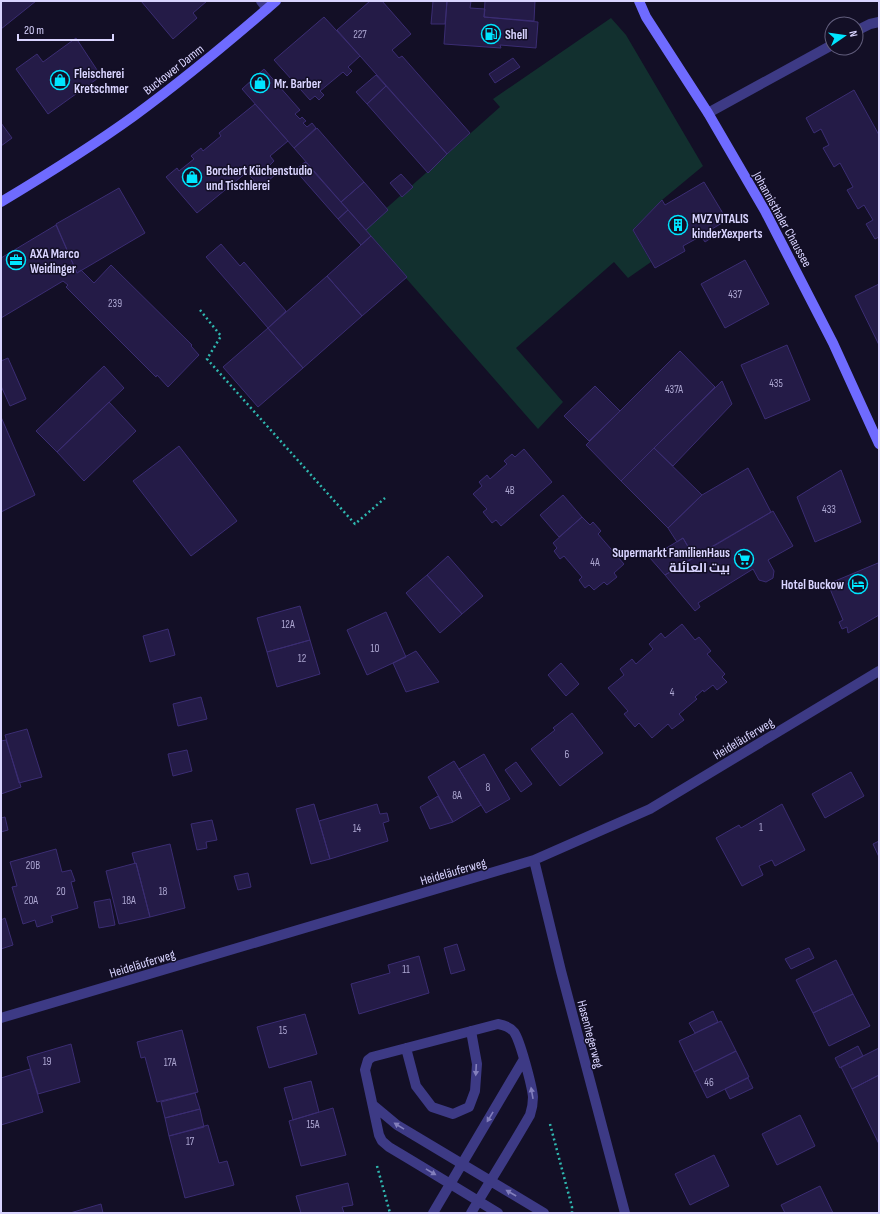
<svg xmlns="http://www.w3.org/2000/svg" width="880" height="1214" font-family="'Sofia Sans Condensed',Cairo,sans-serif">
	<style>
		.green { fill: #12302f }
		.building { fill: #241b47; stroke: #3b2d73 }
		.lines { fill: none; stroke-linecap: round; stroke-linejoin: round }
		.path { stroke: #2fb8b0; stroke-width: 2.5; stroke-dasharray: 2 3; stroke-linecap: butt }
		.service { stroke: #3d3a85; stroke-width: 10 }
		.minor { stroke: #3d3a85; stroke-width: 10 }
		.secondary { stroke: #6f6bff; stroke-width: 10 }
		.oneway { fill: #837fbc }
		.labels { text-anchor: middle; stroke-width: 3; stroke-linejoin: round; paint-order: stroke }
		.number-label { font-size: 11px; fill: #aca6d1 }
		.poi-label { font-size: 13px; font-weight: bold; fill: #d9d4ff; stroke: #130f26; text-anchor: start }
		.street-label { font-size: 13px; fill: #d9d4ff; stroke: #130f26 }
	</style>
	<rect width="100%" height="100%" fill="#130f26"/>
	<path class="green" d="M611,18L626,35L703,166L662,200L633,230L651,262L628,278L614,262L516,348L563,402L538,429L363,229L500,107L493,99Z"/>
	<path class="building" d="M1,1H36L1,29Z
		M141,1H207L193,13L197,18L173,39Z
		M370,1H382L411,34L392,50L399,58L402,56L470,133L447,154L337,30Z
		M433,1H447L445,24H431Z
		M447,1H471L470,8L485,9L484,17L538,22L536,48L500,45L501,48L444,44Z
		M485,1H535L534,21L484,17Z
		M324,17L360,56L348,67L352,71L347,76L343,72L320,91L324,95L319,100L315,96L310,100L274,60Z
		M76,38L101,76L48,114L16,69L37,54L43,62Z
		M513,58L520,67L495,83L489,74Z
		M264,69L300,110L295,114L300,119L302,117L306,121L303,123L307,127L312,123L316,128L294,148L242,89Z
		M376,75L386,86L367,104L356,92Z
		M386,86L447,154L428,173L367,104Z
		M854,90L879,135V237L875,239L866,224L873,220L864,205L858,209L847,190L853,187L840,163L834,167L823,148L829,145L821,129L814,133L806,118Z
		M255,104L288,141L270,156L274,161L269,166L276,174L260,188L247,172L197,213L166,177L177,168L179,171L194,159L191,156L201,148L203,151L221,136L219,133Z
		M1,123L12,138L1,146Z
		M317,128L364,182L341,202L294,148Z
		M305,162L348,210L338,219L295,170Z
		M401,174L413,187L402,197L390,183Z
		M364,182L388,210L366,230L341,202Z
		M704,182L727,220L707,232L711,238L705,242L701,236L683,246L685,251L655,268L633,230L662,200L665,205Z
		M119,188L145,233L77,273L56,224Z
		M348,210L371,236L361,245L338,219Z
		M56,225L77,273L81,270L94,283L111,265L192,345L191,346L199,355L168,387L157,375L156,377L66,287L68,285L63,281L1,318V258Z
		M371,236L407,277L362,316L327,276Z
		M221,244L240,266L244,262L286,311L268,328L206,257Z
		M745,260L769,304L725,328L701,284Z
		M327,276L362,316L303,368L268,328Z
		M879,284V345L855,296Z
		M268,328L303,368L258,407L223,367Z
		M787,345L810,400L765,419L741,365Z
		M680,351L715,387L621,481L586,445Z
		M8,358L26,399L10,406L1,386V361Z
		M104,366L124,388L57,452L36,431Z
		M722,381L732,404L673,466L654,448Z
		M595,386L620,411L589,441L564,416Z
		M109,402L136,431L84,481L57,452Z
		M1,417L35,495L1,512Z
		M179,446L237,521L191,556L133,481Z
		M654,448L702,495L668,528L621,481Z
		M524,449L552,482L501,526L496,520L492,523L483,512L487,509L473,494L482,486L479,482L487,475L490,479L507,464L504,461L512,454L515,457Z
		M748,468L771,512L694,557L683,538L677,542L668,528L702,495Z
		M841,470L861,522L815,542L797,497Z
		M563,495L582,517L559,537L540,515Z
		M773,511L793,546L768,560L774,571L773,578L766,582L759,580L753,569L698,603L700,607L695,611L665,575Z
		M582,517L590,525L593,522L601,531L598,534L624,564L614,573L617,577L607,585L604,582L594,590L589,585L585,588L579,580L582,577L564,556L560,559L554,551L557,548L553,543Z
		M683,538L694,557L665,575L650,558Z
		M448,556L483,596L462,614L427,575Z
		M878,563L879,566V615L848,633L847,627L842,629L839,622L843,620L828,584Z
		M427,575L462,614L440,633L406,593Z
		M300,606L310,640L267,652L257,618Z
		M386,612L406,657L367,675L347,630Z
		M682,624L695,640L699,637L711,651L707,654L725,674L722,677L727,682L717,690L713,685L704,692L703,690L695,697L697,699L679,714L684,720L672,729L668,724L652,738L639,723L635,727L624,714L628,711L608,688L624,675L620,669L632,659L636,664L653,649L649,644L661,633L665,638Z
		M168,629L175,655L150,662L143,636Z
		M310,640L320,674L277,687L267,652Z
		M416,651L439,682L406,692L393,663Z
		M561,663L579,684L566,696L548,675Z
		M201,697L207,719L178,726L173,704Z
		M572,713L603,753L560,786L531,749L555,730L553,728Z
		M27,729L42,777L19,783L5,735Z
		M6,740L21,787L1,794V741Z
		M187,750L192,771L173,776L168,754Z
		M484,754L510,799L486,813L459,769Z
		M454,761L481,805L453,822L428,777Z
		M516,762L532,784L521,792L505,770Z
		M851,772L864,796L825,818L812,794Z
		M438,796L453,822L430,829L420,807Z
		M314,804L330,859L311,864L296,809Z
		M377,804L380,814L387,813L389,821L383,823L388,841L330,859L319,821Z
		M782,804L805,850L775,866L772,860L759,866L763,875L742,886L716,838L739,825L741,828Z
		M5,817L8,830L1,832V818Z
		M212,820L217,840L206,842L207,848L197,850L191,824Z
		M879,841V857L873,844Z
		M170,844L185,908L150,917L136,863L135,864L132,853Z
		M56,849L62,872L71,870L75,881L71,882L78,908L51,916L53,922L37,927L35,920L23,924L12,887L17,886L10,862Z
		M136,863L150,917L119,924L106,871Z
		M248,873L251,887L238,890L234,876Z
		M110,899L115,925L99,928L94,902Z
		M5,918L13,945L1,949V920Z
		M457,944L465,970L451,974L444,948Z
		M809,948L814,958L791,969L785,959Z
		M419,956L429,993L359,1014L351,984L390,973L388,965Z
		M836,960L853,994L813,1013L796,980Z
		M853,994L870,1026L829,1046L813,1013Z
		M713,1011L718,1022L695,1033L689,1023Z
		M305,1014L317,1054L269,1068L257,1027Z
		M721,1021L736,1051L694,1072L679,1041Z
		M182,1030L198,1092L157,1102L145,1057L141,1058L137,1042Z
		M71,1044L80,1082L38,1094L27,1057Z
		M858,1046L863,1056L840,1068L835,1058Z
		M879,1048V1075L852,1089L841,1067Z
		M736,1051L749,1077L707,1098L694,1072Z
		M30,1069L43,1112L1,1125V1078Z
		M879,1075V1144L852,1089Z
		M748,1078L753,1088L730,1099L725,1089Z
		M311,1081L319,1112L293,1120L284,1088Z
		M195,1093L200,1109L165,1118L161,1102Z
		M333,1108L346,1155L301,1166L289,1121Z
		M200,1109L204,1127L169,1136L165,1118Z
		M800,1115L815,1146L777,1165L762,1134Z
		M208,1125L219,1163L227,1161L234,1185L185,1198L169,1136Z
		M714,1155L729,1186L690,1205L675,1174Z
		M348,1183L353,1205L342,1207L344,1213H301L296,1196Z
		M820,1186L833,1213H785L781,1205Z
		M101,1204L103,1213H70Z"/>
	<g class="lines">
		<path class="path" d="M200,310L221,336L207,359L355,524L385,498
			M550,1124L572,1207V1213
			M377,1166L390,1213"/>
		<path class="service" d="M261,1L267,9
			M856,31L870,24L879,22
			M708,113L832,45
			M406,1048L416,1086L432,1107L453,1114L469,1107L475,1091L477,1064L471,1031
			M373,1105L397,1125L544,1213
			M433,1213L524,1059
			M471,1213C491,1180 511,1148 530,1115C532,1109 533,1103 533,1097C532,1086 520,1040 514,1032C510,1027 504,1025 498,1024L372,1057L368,1060L365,1070L379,1135L382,1141L389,1147C426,1169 462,1191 498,1213"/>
		<path class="minor" d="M534,860L561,971L625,1213
			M1,1018L534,860L650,809L879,671"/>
		<path class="secondary" d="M639,1L646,17L708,113L765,211L833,343L879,444
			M1,202C46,175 91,147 134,116C183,80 230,41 276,1"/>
	</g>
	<defs><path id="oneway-solid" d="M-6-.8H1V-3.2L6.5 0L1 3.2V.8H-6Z"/></defs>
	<g class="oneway">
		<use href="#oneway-solid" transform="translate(476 1070) rotate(93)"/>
		<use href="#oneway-solid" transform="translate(532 1093) rotate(-100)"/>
		<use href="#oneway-solid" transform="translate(490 1117) rotate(121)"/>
		<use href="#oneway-solid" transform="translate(399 1126) rotate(-148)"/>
		<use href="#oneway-solid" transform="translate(431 1172) rotate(31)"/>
		<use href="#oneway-solid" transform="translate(511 1193) rotate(-150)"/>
	</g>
	<defs>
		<symbol id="fuel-ring" viewBox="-11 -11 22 22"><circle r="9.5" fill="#130f26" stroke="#00e5ff" stroke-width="1.5"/><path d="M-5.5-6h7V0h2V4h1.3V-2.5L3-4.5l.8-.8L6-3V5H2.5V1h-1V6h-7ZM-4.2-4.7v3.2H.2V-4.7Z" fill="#00e5ff"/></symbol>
		<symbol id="shop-ring" viewBox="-11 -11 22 22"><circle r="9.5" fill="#130f26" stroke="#00e5ff" stroke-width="1.5"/><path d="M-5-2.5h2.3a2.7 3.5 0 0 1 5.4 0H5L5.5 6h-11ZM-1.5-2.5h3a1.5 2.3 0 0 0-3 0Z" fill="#00e5ff"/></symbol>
		<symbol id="building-ring" viewBox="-11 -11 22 22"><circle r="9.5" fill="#130f26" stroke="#00e5ff" stroke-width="1.5"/><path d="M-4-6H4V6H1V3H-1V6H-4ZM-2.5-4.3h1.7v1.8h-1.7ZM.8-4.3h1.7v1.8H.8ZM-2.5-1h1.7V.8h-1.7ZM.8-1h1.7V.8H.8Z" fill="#00e5ff"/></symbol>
		<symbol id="office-ring" viewBox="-11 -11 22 22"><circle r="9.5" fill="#130f26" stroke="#00e5ff" stroke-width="1.5"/><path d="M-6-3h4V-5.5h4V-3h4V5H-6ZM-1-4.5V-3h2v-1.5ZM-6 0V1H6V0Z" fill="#00e5ff"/></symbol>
		<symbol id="supermarket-ring" viewBox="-11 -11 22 22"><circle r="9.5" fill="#130f26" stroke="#00e5ff" stroke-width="1.5"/><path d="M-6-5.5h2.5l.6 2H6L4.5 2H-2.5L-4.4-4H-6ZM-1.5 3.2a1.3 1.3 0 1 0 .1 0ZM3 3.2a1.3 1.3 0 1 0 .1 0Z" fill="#00e5ff"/></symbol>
		<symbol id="hotel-ring" viewBox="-11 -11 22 22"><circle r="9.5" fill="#130f26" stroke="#00e5ff" stroke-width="1.5"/><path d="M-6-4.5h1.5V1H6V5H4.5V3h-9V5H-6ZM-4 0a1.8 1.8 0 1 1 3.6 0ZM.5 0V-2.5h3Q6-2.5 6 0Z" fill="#00e5ff"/></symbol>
	</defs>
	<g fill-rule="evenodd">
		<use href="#fuel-ring" x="480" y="23" width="22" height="22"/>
		<use href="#shop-ring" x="49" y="69" width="22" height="22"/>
		<use href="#shop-ring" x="249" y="72" width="22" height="22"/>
		<use href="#shop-ring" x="181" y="166" width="22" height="22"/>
		<use href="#building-ring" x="667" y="214" width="22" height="22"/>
		<use href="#office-ring" x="5" y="249" width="22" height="22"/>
		<use href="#supermarket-ring" x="733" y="548" width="22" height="22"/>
		<use href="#hotel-ring" x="847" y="573" width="22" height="22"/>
	</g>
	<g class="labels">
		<g class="number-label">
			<text x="360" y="38">227</text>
			<text x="735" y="298">437</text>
			<text x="115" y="307">239</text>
			<text x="776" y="387">435</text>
			<text x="674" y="393">437A</text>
			<text x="510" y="494">4B</text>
			<text x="829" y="513">433</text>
			<text x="595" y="566">4A</text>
			<text x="288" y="628">12A</text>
			<text x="375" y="652">10</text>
			<text x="302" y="662">12</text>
			<text x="672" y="696">4</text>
			<text x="567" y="758">6</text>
			<text x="488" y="791">8</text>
			<text x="457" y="799">8A</text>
			<text x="761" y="831">1</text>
			<text x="357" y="832">14</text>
			<text x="33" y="869">20B</text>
			<text x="61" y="895">20</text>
			<text x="163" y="895">18</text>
			<text x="31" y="904">20A</text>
			<text x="129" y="904">18A</text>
			<text x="406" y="973">11</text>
			<text x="283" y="1034">15</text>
			<text x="47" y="1065">19</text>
			<text x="170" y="1066">17A</text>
			<text x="709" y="1086">46</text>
			<text x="313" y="1128">15A</text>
			<text x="190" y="1145">17</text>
		</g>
		<g class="poi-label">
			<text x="505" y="39">Shell</text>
			<text x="74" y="78">Fleischerei<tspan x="74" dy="15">Kretschmer</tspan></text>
			<text x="274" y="88">Mr. Barber</text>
			<text x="206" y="175">Borchert Küchenstudio<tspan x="206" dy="15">und Tischlerei</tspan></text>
			<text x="692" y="223">MVZ VITALIS<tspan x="692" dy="15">kinderXexperts</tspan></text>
			<text x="30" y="258">AXA Marco<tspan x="30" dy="15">Weidinger</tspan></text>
			<text x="730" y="557" text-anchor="end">Supermarkt FamilienHaus<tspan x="730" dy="15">بيت العائلة</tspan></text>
			<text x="844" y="589" text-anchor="end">Hotel Buckow</text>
		</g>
		<g class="street-label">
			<text transform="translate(173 69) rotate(-38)" y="5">Buckower Damm</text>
			<text transform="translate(783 219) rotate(61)" y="5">Johannisthaler Chaussee</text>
			<text transform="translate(743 738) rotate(-31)" y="5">Heideläuferweg</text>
			<text transform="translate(453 871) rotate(-16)" y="5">Heideläuferweg</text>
			<text transform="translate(142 963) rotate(-17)" y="5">Heideläuferweg</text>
			<text transform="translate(591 1034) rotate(75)" y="5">Hasenhegerweg</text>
		</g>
	</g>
	<rect width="880" height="1214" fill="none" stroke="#d9d4ff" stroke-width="4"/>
	<g transform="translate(844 36) rotate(77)"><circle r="19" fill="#130f26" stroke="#625e7d"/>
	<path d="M0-3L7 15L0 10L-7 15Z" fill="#00e5ff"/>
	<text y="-6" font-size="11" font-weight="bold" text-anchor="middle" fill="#d9d4ff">N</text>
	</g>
	<path d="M18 34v6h95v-6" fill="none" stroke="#d9d4ff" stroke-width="2"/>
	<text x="24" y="34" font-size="12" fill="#d9d4ff" stroke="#130f26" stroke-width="3" paint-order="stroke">20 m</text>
</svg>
